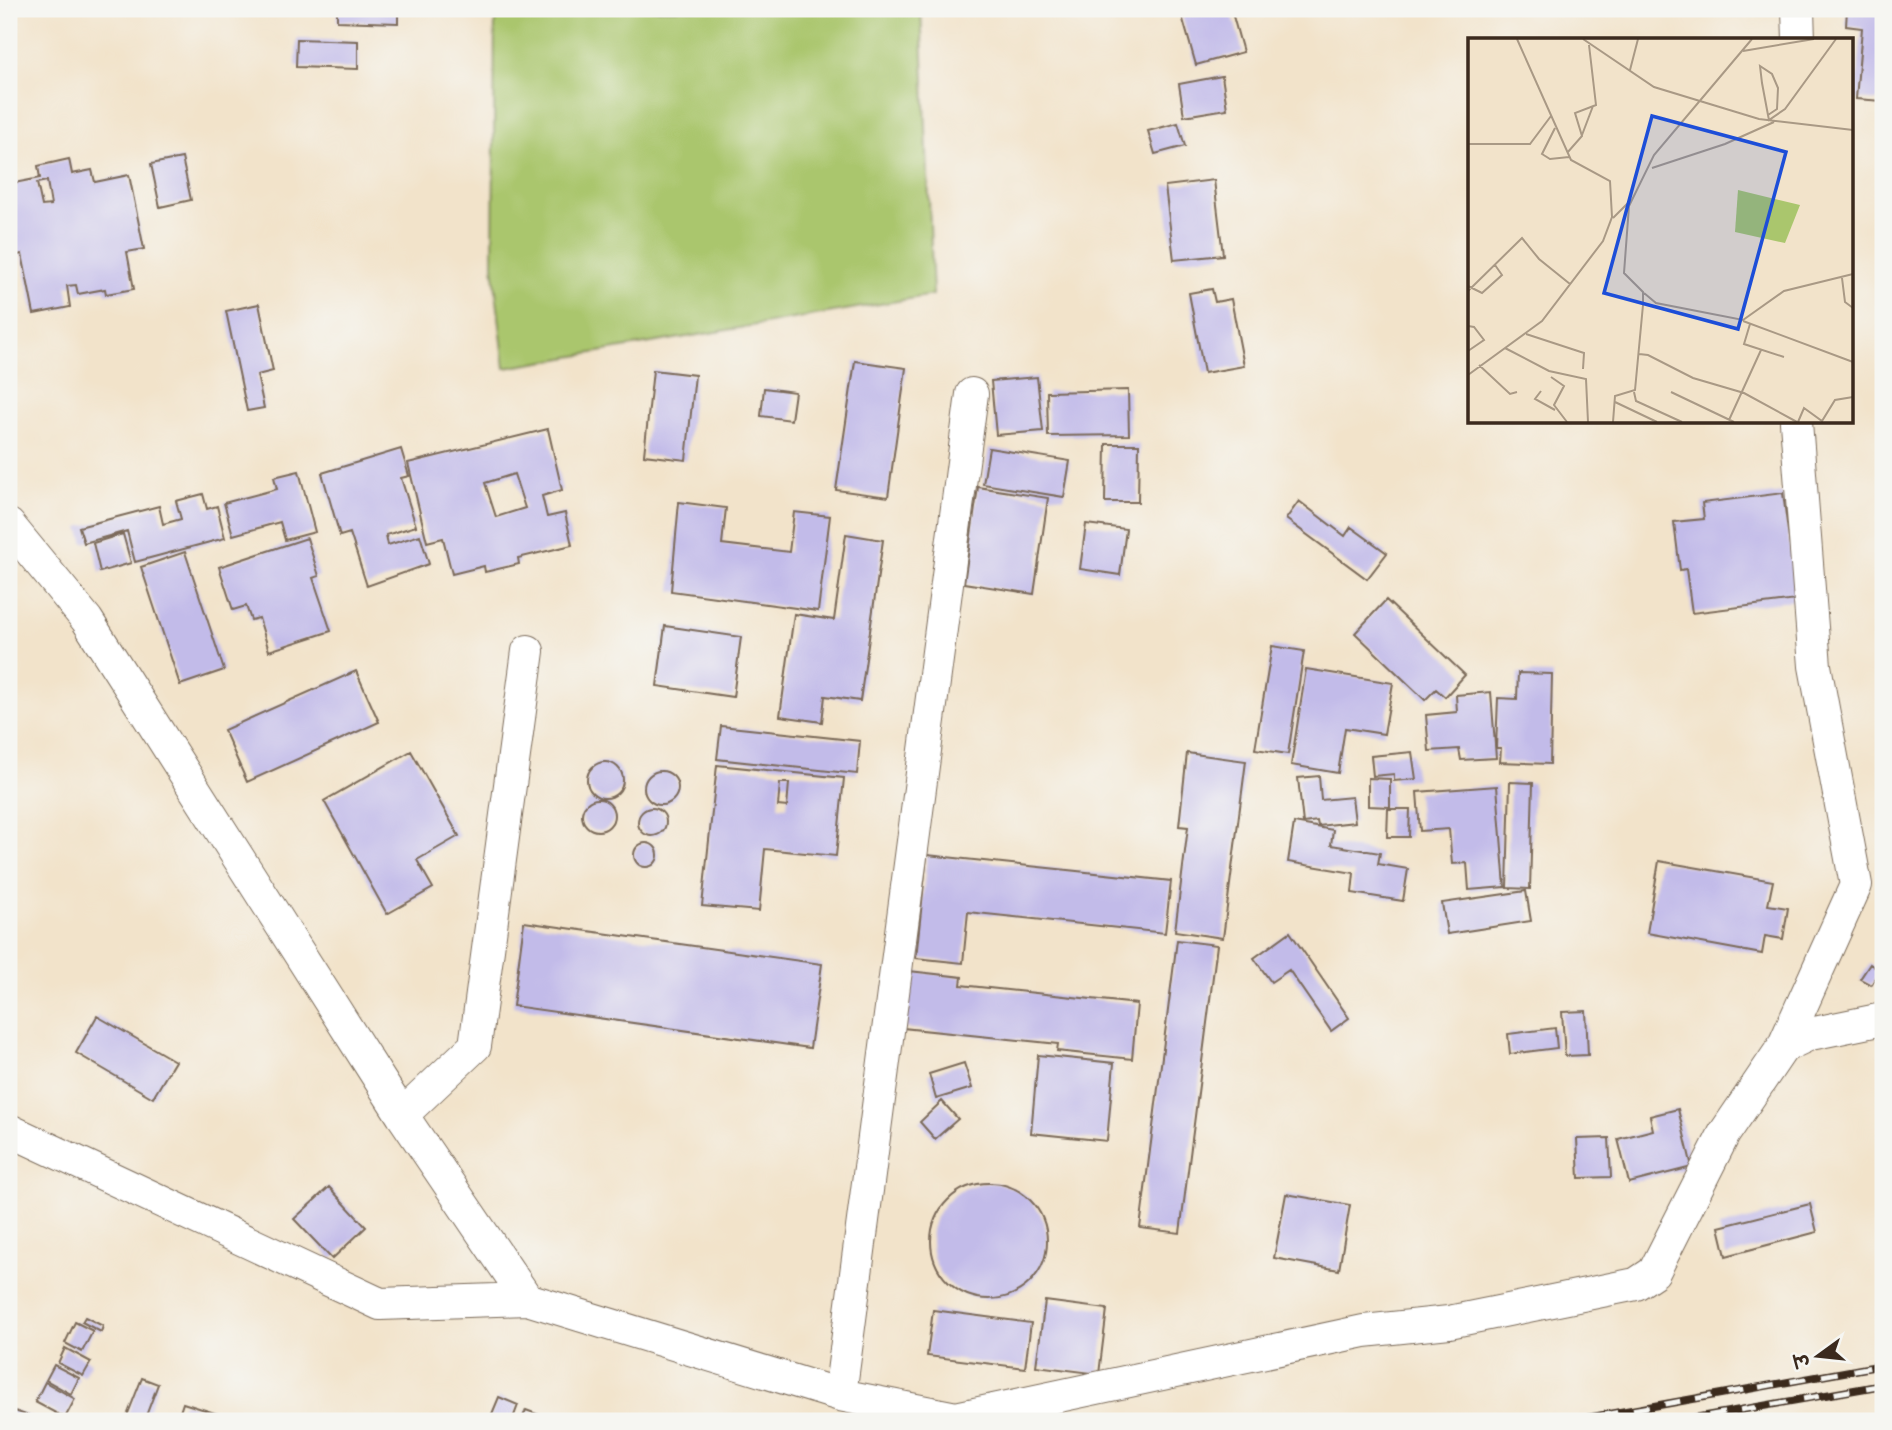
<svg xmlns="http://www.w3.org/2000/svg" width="1892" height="1430" font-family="Caveat,'Playpen Sans Deva',sans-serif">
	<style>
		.green { fill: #aac66d; stroke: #727846; stroke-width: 2 }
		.building { fill: #c2bbe9; fill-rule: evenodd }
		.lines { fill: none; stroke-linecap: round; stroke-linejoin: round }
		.minor-casing { stroke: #7b6b5a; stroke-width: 34 }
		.minor { stroke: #fff; stroke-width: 32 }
		.rail-casing { stroke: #3b2a1e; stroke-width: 8 }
		.rail { stroke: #f6f6f2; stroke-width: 5; stroke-dasharray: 16; stroke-linecap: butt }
		.inset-road { fill: none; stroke: #a99985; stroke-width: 2 }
		.view { fill: #1d4ed8; fill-opacity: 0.15; stroke: #1d4ed8; stroke-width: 3.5 }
		.inset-edge { fill: none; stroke: #3b2a1e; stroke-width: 3.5 }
	</style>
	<rect width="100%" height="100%" fill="#f6f6f2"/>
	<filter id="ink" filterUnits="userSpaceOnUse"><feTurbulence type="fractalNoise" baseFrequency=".0143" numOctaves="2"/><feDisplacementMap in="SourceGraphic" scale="14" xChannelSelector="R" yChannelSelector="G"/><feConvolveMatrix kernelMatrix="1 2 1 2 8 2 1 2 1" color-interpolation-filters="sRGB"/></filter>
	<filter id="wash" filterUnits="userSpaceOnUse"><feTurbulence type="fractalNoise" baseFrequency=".00686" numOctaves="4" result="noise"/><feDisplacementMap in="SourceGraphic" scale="28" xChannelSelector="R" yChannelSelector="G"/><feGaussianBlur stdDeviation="1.57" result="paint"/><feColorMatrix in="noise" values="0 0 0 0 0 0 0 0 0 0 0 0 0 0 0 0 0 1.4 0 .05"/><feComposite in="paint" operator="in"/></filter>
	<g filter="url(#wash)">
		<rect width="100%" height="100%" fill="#f2e3ca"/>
		<path class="green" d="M495,9H921L933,295L505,368L493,265Z"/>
		<g id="blocks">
			<path class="building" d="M337,9H398V23L337,21Z
				M1180,9H1231L1243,52L1196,65Z
				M1847,9H1883V101L1856,99L1862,28L1846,26Z
				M297,39L358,41V69L296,67Z
				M1222,76L1227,109L1184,116L1179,84Z
				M1178,123L1185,146L1155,154L1148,131Z
				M182,158L191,200L160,207L151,164Z
				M69,159L72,174L92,170L95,182L129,175L144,249L127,252L134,289L106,294L105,289L78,294L76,285L67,286L70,307L34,314L22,254L9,257V225L16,223L9,184L40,178L38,166ZM47,181L51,205L42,206L37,183Z
				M1214,180L1223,255L1174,260L1165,186Z
				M1212,289L1215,302L1231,299L1244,366L1204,373L1189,293Z
				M259,304L273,371L257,375L264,408L247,411L226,311Z
				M855,361L906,368L888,497L836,490Z
				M653,370L695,375L686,460L644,455Z
				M1037,377L1043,431L996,435L991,381Z
				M764,388L795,392L791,420L761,416Z
				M1128,390L1129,435L1048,436L1047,392Z
				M548,429L562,490L542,496L547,517L565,513L572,545L518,558L519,564L485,572L484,566L452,574L443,538L427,542L408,463ZM514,474L525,508L496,517L485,483Z
				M1106,444H1139L1138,502H1105Z
				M989,448L1070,461L1064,497L983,484Z
				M401,449L409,476L401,478L416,526L386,535L388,545L420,535L429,564L367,586L350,533L340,536L322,473Z
				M299,471L315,532L285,540L280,522L233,535L224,503L277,489L274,477Z
				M978,487L1048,498L1034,594L964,583Z
				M1783,493L1797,600L1692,613L1686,569L1680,570L1674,522L1704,519L1702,503Z
				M203,494L207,509L217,506L225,538L135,562L127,531L84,543L79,527L159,506L163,524L181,519L176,501Z
				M1299,501L1345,536L1351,527L1387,553L1367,579L1286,519Z
				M679,502L726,508L722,544L789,552L794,512L830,516L818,611L671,591Z
				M1086,524L1126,529L1120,575L1080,569Z
				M123,534L131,563L100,572L93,543Z
				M846,534L883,540L860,701L825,696L822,722L780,716L794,614L834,620Z
				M307,538L319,576L313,578L331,631L269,651L259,618L251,620L246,606L233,610L219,567Z
				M185,552L224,670L180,685L141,567Z
				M1386,600L1465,675L1445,697L1436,689L1425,700L1355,633Z
				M665,626L741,637L733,697L657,686Z
				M1272,646L1304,651L1288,754L1255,749Z
				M1306,669L1393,683L1384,734L1345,728L1338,773L1291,765Z
				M356,671L379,722L247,782L224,730Z
				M1518,673L1552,674L1550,764L1500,762L1501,748H1496L1498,698L1517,699Z
				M1491,692L1496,758L1461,760L1459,749L1429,751L1426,715L1457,712L1456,695Z
				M721,726L860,741L857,774L717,759Z
				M411,751L459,836L417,860L433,888L387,914L324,801Z
				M1412,752L1416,779L1394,781V774L1373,776L1371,756Z
				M1187,753L1246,761L1223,938L1175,931L1188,827L1179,826Z
				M587 780a18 18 0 1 1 36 0a18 18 0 1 1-36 0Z
				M717,765L844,778L836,856L765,849L759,911L702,906ZM780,783H789L787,807L778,806Z
				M644 788a17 17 0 1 1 34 0a17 17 0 1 1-34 0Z
				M1319,776L1321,800L1352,797L1355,822L1318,826L1317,821L1303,823L1298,778Z
				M1368,778L1390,779V807L1368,806Z
				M1510,782L1533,783L1530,889L1507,888Z
				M1497,786L1505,887L1469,890L1467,863L1452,864L1449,829L1420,831L1417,792Z
				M582 815a16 16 0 1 1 32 0a16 16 0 1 1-32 0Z
				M638 822a14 14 0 1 1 28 0a14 14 0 1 1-28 0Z
				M1388,809H1410L1409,837H1387Z
				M1294,823L1333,830L1331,845L1380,853L1378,864L1408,869L1403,901L1352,893L1354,873L1288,862Z
				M634 855a12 12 0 1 1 24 0a12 12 0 1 1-24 0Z
				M927,855L1171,881L1165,933L968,912L963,963L916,958Z
				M1659,861L1773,881L1768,905L1788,908L1783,939L1765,936L1762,954L1647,933Z
				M1526,891L1531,921L1447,934L1442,903Z
				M524,922L822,964L810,1048L513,1006Z
				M1290,932L1349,1018L1331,1031L1289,970L1271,982L1254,958Z
				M1883,939V958L1874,952Z
				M1177,940L1217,945L1180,1233L1140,1228Z
				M1870,964L1880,971L1871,985L1860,979Z
				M909,971L962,977L961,985L1137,1004L1132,1059L1057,1051L1058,1044L903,1028Z
				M1586,1011L1588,1055L1565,1056L1562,1012Z
				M97,1016L175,1061L153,1098L76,1053Z
				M1555,1028L1557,1048L1510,1054L1508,1034Z
				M1038,1055L1114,1063L1107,1141L1031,1133Z
				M964,1063L972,1088L936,1099L929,1074Z
				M942,1101L958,1119L935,1139L920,1122Z
				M1678,1109L1692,1167L1629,1183L1618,1139L1653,1130L1650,1116Z
				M1609,1138L1611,1177L1579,1178L1577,1139Z
				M931 1241a58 58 0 1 1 116 0a58 58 0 1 1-116 0Z
				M329,1187L366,1227L332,1259L294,1219Z
				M1286,1194L1350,1205L1339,1270L1274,1258Z
				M1810,1204L1817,1232L1726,1256L1719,1227Z
				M1045,1301L1107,1309L1099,1374L1036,1366Z
				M933,1310L1031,1323L1025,1368L927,1356Z
				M85,1317L103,1326L101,1332L82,1322Z
				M75,1322L93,1331L82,1352L65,1343Z
				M65,1348L91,1362L83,1376L58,1363Z
				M54,1365L79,1378L71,1394L46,1380Z
				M142,1378L158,1384L144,1421H125Z
				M45,1382L75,1399L65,1418L35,1402Z
				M499,1397L518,1405L512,1421H489Z
				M183,1403L240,1421H177Z
				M9,1409L43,1421H9Z
				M526,1410L555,1421H521Z"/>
		</g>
	</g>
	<g filter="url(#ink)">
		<use href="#blocks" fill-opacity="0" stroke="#7b6b5a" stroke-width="2"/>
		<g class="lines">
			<defs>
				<path id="minor" d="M1798,9L1799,40
					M9,525L87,620L402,1115L527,1299
					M1783,1047L1856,885L1815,666L1796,422
					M402,1115L475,1046L528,651
					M9,1130L380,1304L527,1299L840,1395L956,1418L1364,1331L1449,1322L1636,1284L1654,1272L1724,1134L1783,1047L1810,1034L1883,1019
					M840,1395L972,394"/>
			</defs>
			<use href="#minor" class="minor-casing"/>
			<use href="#minor" class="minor"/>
			<defs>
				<path id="rail" d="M1570,1421L1883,1365
					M1677,1421L1883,1385"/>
			</defs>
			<use href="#rail" class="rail-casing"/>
			<use href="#rail" class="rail"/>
		</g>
	</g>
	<g transform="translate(1468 38)">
		<rect width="385" height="385" fill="#f2e3ca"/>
		<path d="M270,152L332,167L317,205L267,194Z" fill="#aac66d"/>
		<path class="inset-road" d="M115,1L186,49L291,81L385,92M275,13L346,1M162,32L170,1M300,77L309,71L310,50L304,36L292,28L294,45L300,77L301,82L317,71L368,1M87,90L74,116L82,121L101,119M114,97L125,68M0,106H62L83,78M99,115L114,98L107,75L128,67L121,7M184,130L257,106L306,84M145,180L161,164M374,240L377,264L385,270M0,248L14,255L34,237L27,227M0,253L54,200L71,221L102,246M176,255L188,265L275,282L316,253L385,236M275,283L385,324M282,286L276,306L316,319M0,288L6,289L16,302L0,313M58,296L116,315L115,331M37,310L81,333L118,341L120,384M171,316L180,317L225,340L276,355L329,384M11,327L42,356L49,354M0,337L74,283L135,203L144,179L142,143L103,122L49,1M83,339L96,348L86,367L99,384M73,353L67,361L87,372M166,354L168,363L214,384M203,354L266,384M147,364L189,384M261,382L293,312M145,384L147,358L167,352L175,267V254L156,235L161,168L186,117L284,1M330,384L336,370L354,383L367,362L385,359"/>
		<path class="view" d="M184,78L318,114L270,291L136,255Z"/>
		<rect width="385" height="385" class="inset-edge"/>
	</g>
	<rect width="1892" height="1430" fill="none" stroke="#f6f6f2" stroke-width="35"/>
	<g transform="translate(1818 1356) rotate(255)" stroke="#f6f6f2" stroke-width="5" paint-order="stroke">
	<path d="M0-5L12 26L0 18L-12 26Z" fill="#3b2a1e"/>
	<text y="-10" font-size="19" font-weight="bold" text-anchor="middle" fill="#3b2a1e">उ</text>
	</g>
</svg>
